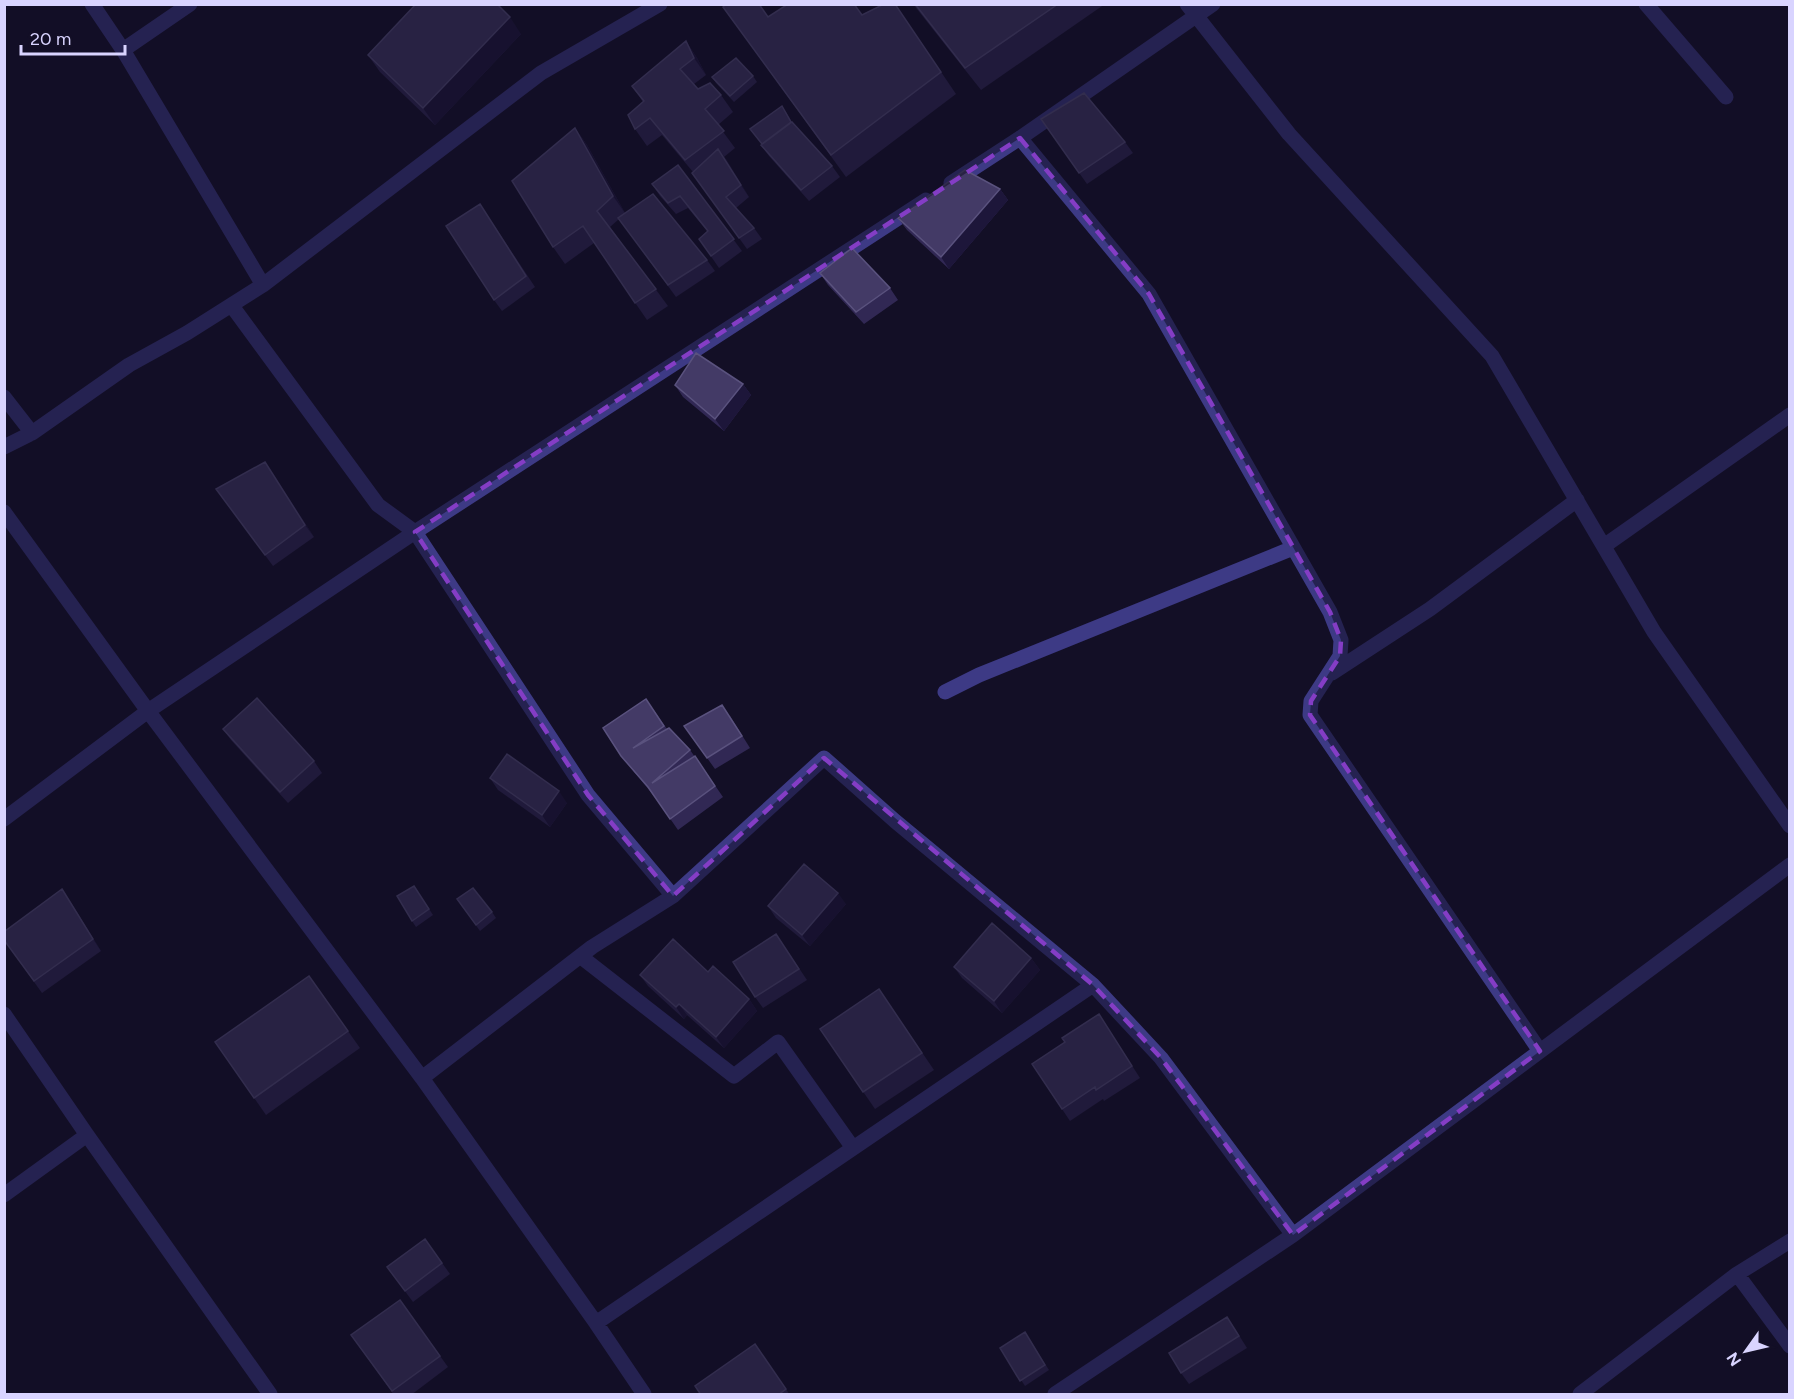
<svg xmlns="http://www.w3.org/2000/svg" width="1794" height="1399" font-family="Figtree,sans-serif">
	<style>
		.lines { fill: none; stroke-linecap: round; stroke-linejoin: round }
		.street { stroke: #3d3a85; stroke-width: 15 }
		.wall { fill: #312854 }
		.shaded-wall { fill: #1d163a }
		.building { fill: #433a66; stroke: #5a527e; stroke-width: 1.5 }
		.marked { fill: none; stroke: #843dc5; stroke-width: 4.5; stroke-dasharray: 12 8; stroke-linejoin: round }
	</style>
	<rect width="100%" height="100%" fill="#130f26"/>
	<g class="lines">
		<path class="street" d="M92,4L123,50L263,285
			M1187,4L1289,134L1492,356L1654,632L1790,826
			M1646,4L1726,97
			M123,50L190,4
			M1020,138L1149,294L1330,612L1341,640L1340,656L1311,701L1310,715L1540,1051
			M951,183L1020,138L1213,4
			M232,306L378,505L415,532L588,795L673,896L824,758L895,821L1093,985L1161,1058L1293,1235
			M4,397L32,433
			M4,447L32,433L129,365L187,333L263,285L541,73L660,4
			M4,512L148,711L422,1078L596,1323L644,1394
			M1604,546L1790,415
			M1332,673L1430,609L1577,500
			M945,692L979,675L1293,548
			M4,819L148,711L415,532L926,200
			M580,956L734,1076L778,1042L853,1148
			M4,1014L87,1135L270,1394
			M422,1078L592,947L673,896
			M4,1195L87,1135
			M1737,1274L1790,1346
			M596,1323L1093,985
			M1055,1394L1293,1235L1790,865
			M1580,1394L1737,1274L1790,1241"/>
	</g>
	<path class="wall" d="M895,4L956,94L846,177L723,7L768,17L862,15Z
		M913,4H1105L981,90Z
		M521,34L435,125L380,72L368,55Z
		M686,41L697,58L706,75L694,84L698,89L721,95L733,112L718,125L735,148L724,157L749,197L736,208L754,228L762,239L747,249L700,184L693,172L662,135L647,146L635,129L643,102L632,86Z
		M753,76L757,82L734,102L716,83L712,77Z
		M786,112L792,122L832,166L840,177L809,201L769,156L761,145Z
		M1041,119L1125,142L1133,153L1087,184Z
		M575,128L587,145L625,213L707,260L715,271L676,297L619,219L610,227L668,306L647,320L594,243L565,264L553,247Z
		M678,165L742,251L719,268L699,239L707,231L688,208L676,214L660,196L652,184Z
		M1000,189L1008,200L949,269L907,230L898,218Z
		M480,204L535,287L502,311L494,300Z
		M820,273L890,288L898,300L864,324L828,285Z
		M743,384L751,395L724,431L683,397L675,385Z
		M265,462L314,537L273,566L216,489Z
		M646,699L667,729L690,750L703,768L723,797L678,830L655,797L630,767L603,728Z
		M730,716L750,748L715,769L684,726Z
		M223,729L314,761L322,773L288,803L231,740Z
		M490,778L567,803L550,827L498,790Z
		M414,886L433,915L416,927L412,921Z
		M457,899L492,912L496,918L480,931Z
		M70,901L101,951L42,993L4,940Z
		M846,904L810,946L776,918L768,906Z
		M776,934L807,980L763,1008L755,997Z
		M1031,958L1040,970L1002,1013L962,978L954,967Z
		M708,972L749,999L757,1011L724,1048L687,1015L684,1019L648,986L640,975Z
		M309,976L360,1048L266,1115L215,1042Z
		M879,989L934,1070L875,1109L820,1029Z
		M1099,1014L1140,1078L1104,1101L1103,1099L1070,1121L1032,1064L1065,1042Z
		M425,1239L450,1274L413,1302L387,1267Z
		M400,1300L448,1367L411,1395H394L351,1335Z
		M1235,1329L1247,1348L1189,1384L1181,1373Z
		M1025,1332L1049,1370L1025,1386L1000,1348Z
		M755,1344L790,1395H701Z"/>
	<path class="shaded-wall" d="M510,17L521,34L435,125L423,108Z
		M686,41L697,58L706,75L694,58Z
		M575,128L587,145L625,213L613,196Z
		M718,149L727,160L749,197L741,185Z
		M1000,189L1008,200L949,269L941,257Z
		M743,384L751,395L724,431L715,419Z
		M265,462L273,473L314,537L305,525Z
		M559,791L567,803L550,827L542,815Z
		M62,889L70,901L101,951L93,939Z
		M838,893L846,904L810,946L802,935Z
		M1031,958L1040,970L1002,1013L994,1001Z
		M749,999L757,1011L724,1048L716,1037Z
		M679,1004L687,1015L684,1019L676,1007Z"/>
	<path class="building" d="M416,4H497L510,17L423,108L368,55Z
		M726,4H759L768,17L788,4H854L862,15L884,4H895L941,72L831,155L723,7Z
		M915,4H1058L965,68Z
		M686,41L694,58L680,69L698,89L710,83L721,95L705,109L724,131L685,160L650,118L635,129L628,115L644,101L632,86Z
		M736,58L753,76L730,96L712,77Z
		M1084,93L1125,142L1079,173L1041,119Z
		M782,106L791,122L762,144L750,129Z
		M792,122L832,166L801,190L761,145Z
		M575,128L613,196L597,211L656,289L635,303L583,226L553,247L512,181Z
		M718,149L741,185L726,197L754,228L739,238L692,173Z
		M678,165L734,239L711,256L699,239L708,231L680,196L668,203L652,184Z
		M965,170L1000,189L941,257L898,218Z
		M653,194L707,260L668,285L618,218Z
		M480,204L526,276L494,300L446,226Z
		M852,248L890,288L856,312L820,273Z
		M696,353L743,384L715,419L675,385Z
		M265,462L305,525L265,555L216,489Z
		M257,698L314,761L280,792L223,729Z
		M646,699L664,726L633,748L669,728L690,750L652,783L695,756L715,786L670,819L648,787L621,756L603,728Z
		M722,705L742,736L707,758L684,726Z
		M507,754L559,791L542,815L490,778Z
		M804,864L838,893L802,935L768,906Z
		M414,886L429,909L412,921L397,896Z
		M473,888L492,912L476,925L457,899Z
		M62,889L93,939L34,981L4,940V932Z
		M992,923L1031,958L994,1001L954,967Z
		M776,934L799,969L755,997L733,962Z
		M673,939L708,972L713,966L749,999L716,1037L679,1004L676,1007L640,975Z
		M309,976L348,1031L254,1098L215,1042Z
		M879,989L922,1053L863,1092L820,1029Z
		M1099,1014L1132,1066L1096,1090L1095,1087L1062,1109L1032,1064L1065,1042L1062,1038Z
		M425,1239L442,1263L405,1291L387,1267Z
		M400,1300L440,1356L392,1391L351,1335Z
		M1227,1317L1239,1336L1181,1373L1169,1353Z
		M1025,1332L1045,1365L1020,1381L1000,1348Z
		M755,1344L786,1389L778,1395H701L695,1386Z"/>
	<path d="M0 0H1794V1399H0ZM1020,138L1149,294L1330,612L1341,640L1340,656L1311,701L1310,715L1540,1051L1293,1235L1161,1058L1093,985L824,758L673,896L588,795L415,532Z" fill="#130f26" fill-opacity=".55" fill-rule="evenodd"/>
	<path class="marked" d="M1020,138L1149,294L1330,612L1341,640L1340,656L1311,701L1310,715L1540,1051L1293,1235L1161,1058L1093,985L824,758L673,896L588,795L415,532Z"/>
	<rect width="1794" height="1399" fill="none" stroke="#d9d4ff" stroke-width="12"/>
	<g transform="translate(1746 1351) rotate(236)" stroke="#130f26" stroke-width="4.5" paint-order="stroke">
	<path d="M0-4.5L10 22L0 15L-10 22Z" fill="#d9d4ff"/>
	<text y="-9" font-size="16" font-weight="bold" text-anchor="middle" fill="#d9d4ff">N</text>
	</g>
	<path d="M21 45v9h104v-9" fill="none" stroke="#d9d4ff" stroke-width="3"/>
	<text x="30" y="45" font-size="18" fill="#d9d4ff" stroke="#130f26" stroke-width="4.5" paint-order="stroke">20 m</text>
</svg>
